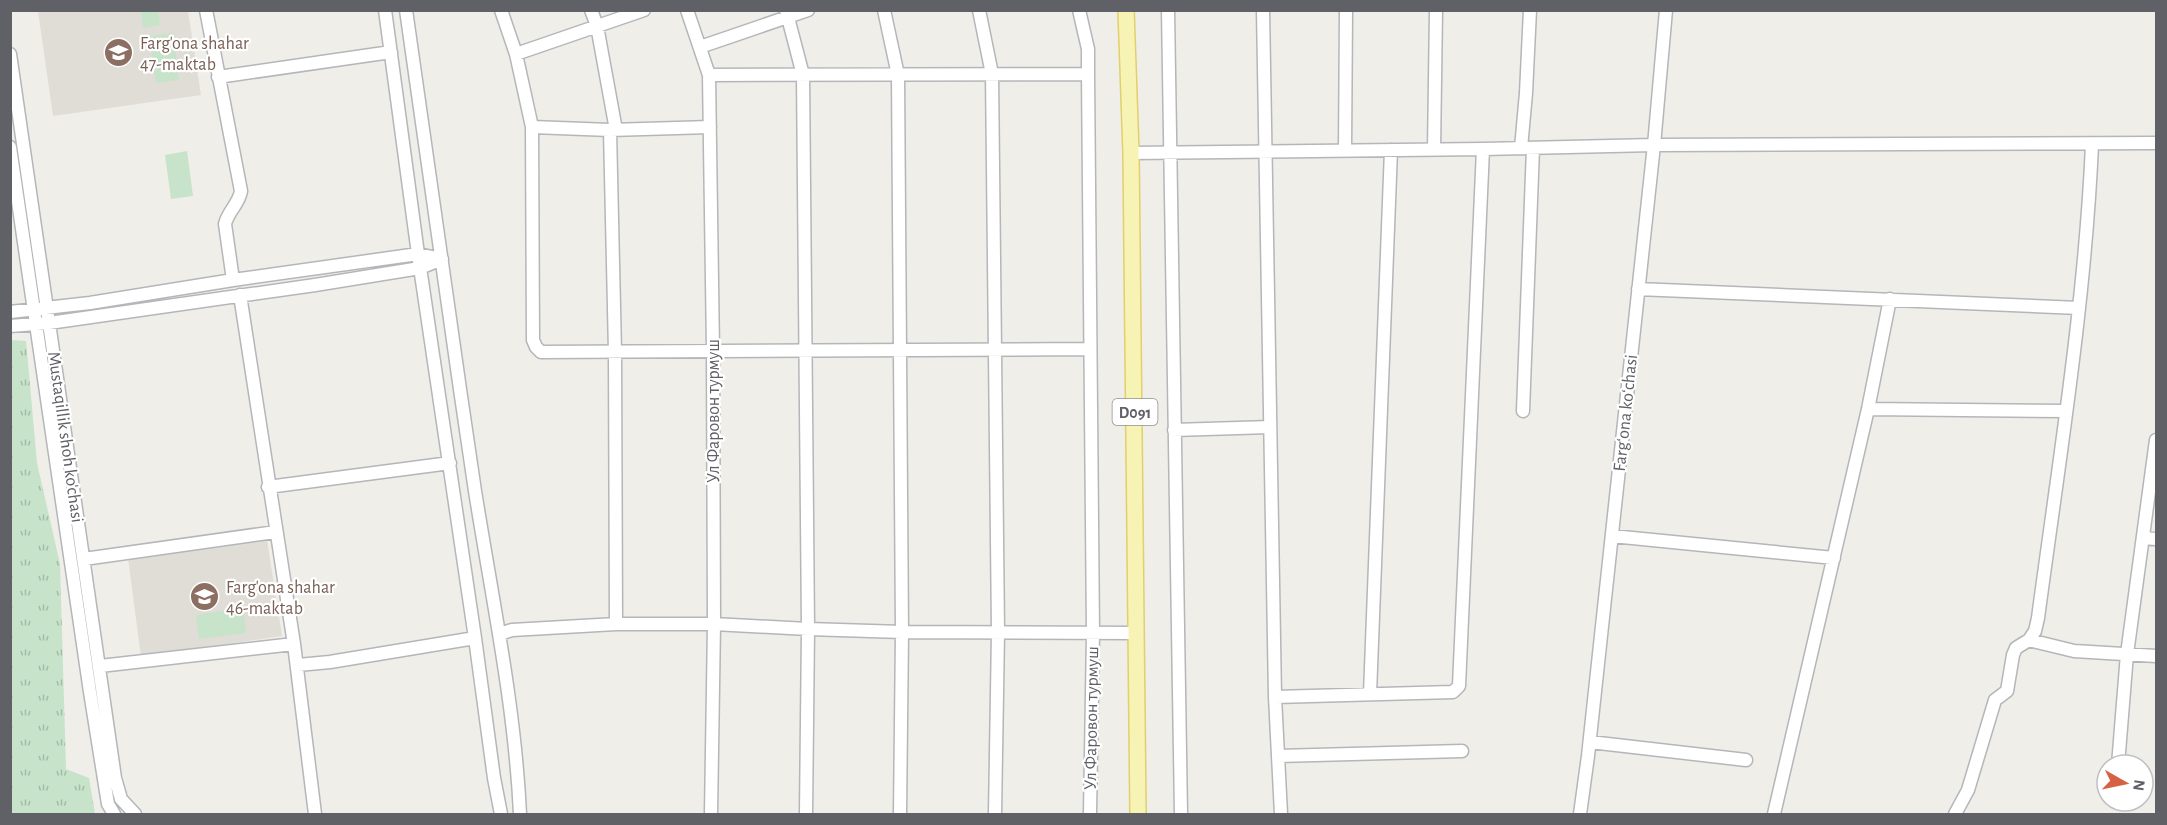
<svg xmlns="http://www.w3.org/2000/svg" width="2167" height="825" font-family="'Alegreya Sans',sans-serif">
	<style>
		.education { fill: #dfddd6 }
		.park { fill: url(#park-tufts) }
		.garden { fill: #c7e3ca }
		.lines { fill: none; stroke-linecap: round; stroke-linejoin: round }
		.minor-casing { stroke: #b4b6ba; stroke-width: 15 }
		.major-casing { stroke: #e2cf6d; stroke-width: 18 }
		.minor { stroke: #fff; stroke-width: 12 }
		.major { stroke: #f6f3b5; stroke-width: 15 }
		.labels { text-anchor: middle; stroke-width: 4.5; stroke-linejoin: round; paint-order: stroke }
		.shield { fill: #fff; stroke: #8f9094; stroke-width: 1.5 }
		.shield-label { font-size: 16px; font-weight: bold; fill: #5f6166 }
		.education-label { font-size: 18px; fill: #785e54; stroke: #fff; text-anchor: start }
		.street-label { font-size: 18px; fill: #5f6166; stroke: #fff }
	</style>
	<defs>
		<pattern id="park-tufts" width="24" height="20" patternUnits="userSpaceOnUse" patternTransform="scale(1.5)"><rect width="24" height="20" fill="#c7e3ca"/><path d="M3 7l-1-3M5 7V3M7 7l1-3M15 17l-1-3M17 17v-4M19 17l1-3" fill="none" stroke="#a5bba8"/></pattern>
	</defs>
	<rect width="100%" height="100%" fill="#efeee8"/>
	<path class="education" d="M38,11H188L201,95L53,116Z
		M267,540L282,636L141,657L128,558Z"/>
	<path class="park" d="M11,340L26,341L37,463L60,564L66,769L89,778L95,814H11Z"/>
	<path class="garden" d="M141,11H158L160,25L143,28Z
		M173,33L179,80L156,83L149,36Z
		M187,151L193,196L171,199L165,155Z
		M243,608L246,633L199,639L196,615Z"/>
	<g class="lines">
		<defs>
			<path id="minor" d="M206,10L241,191C239,204 228,211 225,224L233,280
				M385,10L418,254L475,638L494,778L501,814
				M406,10C429,171 451,331 475,491C492,598 515,706 520,814
				M501,10L516,54L532,127L533,340L536,347L541,352L1090,349
				M591,10L597,26L616,130
				M687,10L709,75L713,350L714,624L711,814
				M786,10L803,75L808,629L806,814
				M884,10L898,75L902,632L900,814
				M979,10L992,74L998,632L995,814
				M1079,10L1088,49V74L1093,633L1090,814
				M1168,10L1181,814
				M1263,10L1275,697L1281,814
				M700,47L808,10
				M10,54L115,778L121,799L135,814
				M516,54L644,10
				M709,75L1088,74
				M218,77L391,52
				M532,127L610,130L710,127
				M610,130L615,352L616,624
				M10,147L90,692L108,804L114,814
				M1521,148L1526,93L1530,10
				M1345,150L1346,10
				M1434,150L1436,10
				M1131,153L1483,149L1654,145L2156,143
				M1638,289L2079,308
				M240,295L294,644
				M10,312L90,303L233,280L418,254L442,259L420,268L315,285L49,323L10,326
				M1868,409L2066,411
				M1523,411L1533,148
				M1174,430L1270,427
				M268,487L450,463
				M1612,536L1834,558
				M2143,538L2156,539
				M84,559L275,532
				M499,634L512,630L616,624H714L808,629L902,632L1137,633
				M2029,640L2074,651L2156,656
				M298,665L330,662L475,638
				M100,666L294,644L315,814
				M1370,694L1391,150
				M1275,697L1453,692L1459,686L1483,149
				M1590,742L1746,760
				M1278,756L1462,751
				M2118,765L2127,654L2156,440
				M1580,814L1588,756L1654,145L1666,10
				M1774,814L1868,409L1890,299
				M1955,814L1968,790L1995,700L2007,691L2013,655L2016,648L2029,640L2035,631L2038,618C2059,461 2085,303 2092,145"/>
			<path id="major" d="M1126,10L1131,153L1138,814"/>
		</defs>
		<use href="#minor" class="minor-casing"/>
		<use href="#major" class="major-casing"/>
		<use href="#minor" class="minor"/>
		<use href="#major" class="major"/>
	</g>
	<defs>
		<symbol id="school-disc" viewBox="-11 -11 22 22"><circle r="9.5" fill="#8d6e63" stroke="#fff"/><path d="M0-5L7-2L0 1L-7-2ZM-4 1L0 2.5L4 1V4Q0 6-4 4Z" fill="#fff"/></symbol>
	</defs>
	<g fill-rule="evenodd">
		<use href="#school-disc" x="102" y="36" width="33" height="33"/>
		<use href="#school-disc" x="188" y="580" width="33" height="33"/>
	</g>
	<g class="labels">
		<rect class="shield" x="1112.5" y="399" width="45" height="26" rx="4.5"/>
		<g class="shield-label">
			<text x="1135" y="418">D091</text>
		</g>
		<g class="education-label">
			<text x="140" y="49">Farg'ona shahar<tspan x="140" dy="21">47-maktab</tspan></text>
			<text x="226" y="593">Farg'ona shahar<tspan x="226" dy="21">46-maktab</tspan></text>
		</g>
		<g class="street-label">
			<text transform="translate(713 411) rotate(-90)" y="6">Ул Фаровон турмуш</text>
			<text transform="translate(1625 413) rotate(-84)" y="6">Fargʻona koʻchasi</text>
			<text transform="translate(66 437) rotate(82)" y="6">Mustaqillik shoh ko'chasi</text>
			<text transform="translate(1091 718) rotate(-89)" y="6">Ул Фаровон турмуш</text>
		</g>
	</g>
	<rect width="2167" height="825" fill="none" stroke="#5f6166" stroke-width="24"/>
	<g transform="translate(2125 783) rotate(99)"><circle r="28" fill="#ffffff" stroke="#bfc0c2" stroke-width="1.5"/>
	<path d="M0-4.5L10 22L0 15L-10 22Z" fill="#d66246"/>
	<text y="-9" font-size="16" font-weight="bold" text-anchor="middle" fill="#5f6166">N</text>
	</g>
</svg>
